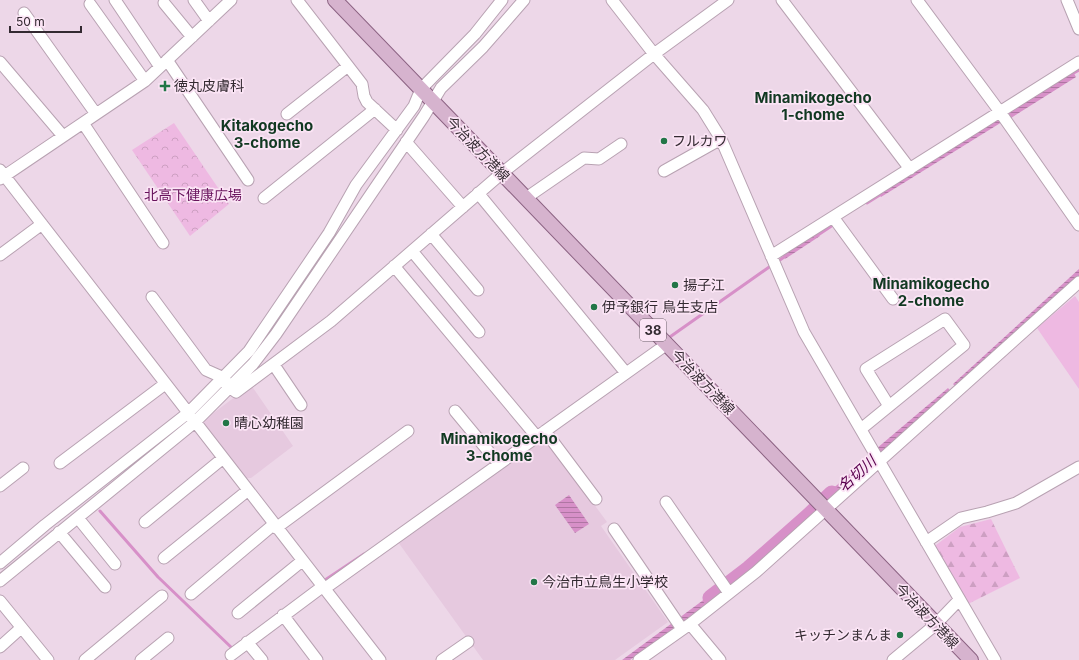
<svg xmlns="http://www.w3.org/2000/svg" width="1079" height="660" font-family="Inter,'Noto Sans JP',sans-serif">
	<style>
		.built { fill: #e6c9df }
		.grass { fill: #eeb9e2 }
		.forest { fill: url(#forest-firs) }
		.park { fill: url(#park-crowns) }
		.water { fill: url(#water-rules) }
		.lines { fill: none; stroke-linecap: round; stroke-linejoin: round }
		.stream { stroke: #d790c8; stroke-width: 3 }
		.river { stroke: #d790c8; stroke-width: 17 }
		.minor-casing { stroke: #b8a2b2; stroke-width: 13 }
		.major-casing { stroke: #8b6282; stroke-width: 16 }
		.minor { stroke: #fff; stroke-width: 11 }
		.major { stroke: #d6b3ce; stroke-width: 14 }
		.poi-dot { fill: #227647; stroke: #fbe4f5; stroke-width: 1.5 }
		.labels { text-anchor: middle; stroke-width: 3.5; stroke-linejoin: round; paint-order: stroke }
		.shield { fill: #fbe4f5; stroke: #6f626c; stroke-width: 1 }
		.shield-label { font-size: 13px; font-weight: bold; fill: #332a31 }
		.poi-label { font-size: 14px; fill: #332a31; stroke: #fbe4f5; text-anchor: start }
		.street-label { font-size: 14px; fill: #332a31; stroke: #fbe4f5 }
		.park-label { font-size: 14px; fill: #68135c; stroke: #fbe4f5 }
		.neighbourhood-label { font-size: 15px; font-weight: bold; fill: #123922; stroke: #fbe4f5 }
		.water-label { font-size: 15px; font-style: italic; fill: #59004e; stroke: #fbe4f5 }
	</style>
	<defs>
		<pattern id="forest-firs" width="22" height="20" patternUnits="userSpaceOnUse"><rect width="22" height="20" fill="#eeb9e2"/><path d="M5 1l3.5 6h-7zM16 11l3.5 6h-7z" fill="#cd9fc2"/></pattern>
		<pattern id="park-crowns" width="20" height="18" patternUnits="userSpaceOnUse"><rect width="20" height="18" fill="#eeb9e2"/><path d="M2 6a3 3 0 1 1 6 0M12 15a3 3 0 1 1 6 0" fill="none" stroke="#cd9fc2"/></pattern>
		<pattern id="water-rules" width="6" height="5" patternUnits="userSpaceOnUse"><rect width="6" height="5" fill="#d790c8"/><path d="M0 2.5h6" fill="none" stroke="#af76a3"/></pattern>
	</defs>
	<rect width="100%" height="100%" fill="#edd7e8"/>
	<path class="built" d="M251,385L293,446L251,478H243L200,423Z
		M544,436L607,522L601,526L668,622L615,660H483L398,542Z"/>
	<path class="grass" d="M1075,296L1079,302V389L1037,328Z"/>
	<path class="forest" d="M991,519L1020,578L966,605L935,548L936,545L960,527Z"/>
	<path class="park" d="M174,123L229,204L190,236L132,150Z"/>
	<path class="water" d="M1072,70L1076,77L1011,118L1007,111Z
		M998,116L1002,122L881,197L877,191Z
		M813,233L820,236L785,259L782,253Z
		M1079,269V279L957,388L953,384Z
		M948,388L952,393L881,455L876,449Z
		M868,458L872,462L825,503L821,499Z
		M569,495L589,524L575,533L555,505Z
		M810,510L815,515L786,542L781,536Z
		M721,587L725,591L630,660H622Z"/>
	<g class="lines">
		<path class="stream" d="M1070,75L1079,70
			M867,203L883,193
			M815,237L836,223
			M777,262L787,255
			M667,339L772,265
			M100,511L158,577L233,649
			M322,582L364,554"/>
		<path class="river" d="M711,598L749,569L808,517L832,494"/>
		<defs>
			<path id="minor" d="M115,0L160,67
				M194,0L209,21
				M297,0L362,84L364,96L367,102L397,130
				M612,0L654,54L703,110L721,139L804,332L995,660
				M782,0L910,169
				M917,0L1000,112L1079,225
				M1067,0L1079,29
				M164,3L192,37
				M90,4L145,81
				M24,13L96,114
				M167,60L248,180
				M0,62L63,136
				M287,114L348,66
				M83,123L163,243
				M406,142L463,207
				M0,170L380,660
				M664,171L721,139
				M0,179L145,81L231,0
				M478,193L626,373
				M264,198L375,109
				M526,198L584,158L599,159L621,144
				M833,217L893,299
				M431,234L478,290
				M412,251L479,332
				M0,255L42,224
				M771,256L1079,62
				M394,266L537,437
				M152,297L206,370L224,378L229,387L236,392L331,321L502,173L654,54L728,0
				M274,365L301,405
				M455,411L499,464
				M861,429L964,345L945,319L866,369L889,406
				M545,431L596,499
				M60,463L165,384
				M0,486L23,468
				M666,502L729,593
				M78,518L115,564
				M145,522L222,459
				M276,528L408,431
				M614,529L682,629
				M59,532L105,587
				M926,542L961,518L987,512L1016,503L1079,467
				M164,558L247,491
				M0,563L45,525L188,413L249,351L329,233L356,185L414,106L421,89L475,34L502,0
				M0,581L195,422L253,364L276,334L424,116L441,88L483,47L524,0
				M324,589L667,344
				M191,594L273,525
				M0,601L48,660
				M238,613L302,561
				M283,615L317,660
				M690,624L720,660
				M247,642L262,660
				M0,647L21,628
				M231,655L322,587
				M85,660L162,596
				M141,660L168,638
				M442,660L468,642
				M639,660L690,624L756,572L1079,282
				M893,660L935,625L959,600"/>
			<path id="major" d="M335,0L971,660"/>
		</defs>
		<use href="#minor" class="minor-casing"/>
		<use href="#major" class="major-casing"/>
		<use href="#minor" class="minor"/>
		<use href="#major" class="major"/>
	</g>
	<g class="poi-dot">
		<path d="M163 80h4v4h4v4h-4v4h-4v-4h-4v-4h4z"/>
		<circle cx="664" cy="141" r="4"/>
		<circle cx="675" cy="285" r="4"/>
		<circle cx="594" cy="307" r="4"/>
		<circle cx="226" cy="423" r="4"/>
		<circle cx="534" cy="582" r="4"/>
		<circle cx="900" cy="635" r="4"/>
	</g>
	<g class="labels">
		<rect class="shield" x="640" y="319" width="26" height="22" rx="3"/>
		<g class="shield-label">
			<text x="653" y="335">38</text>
		</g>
		<g class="poi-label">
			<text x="174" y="91">徳丸皮膚科</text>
			<text x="672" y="146">フルカワ</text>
			<text x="683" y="290">揚子江</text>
			<text x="602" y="312">伊予銀行 鳥生支店</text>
			<text x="234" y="428">晴心幼稚園</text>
			<text x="542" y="587">今治市立鳥生小学校</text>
			<text x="892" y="640" text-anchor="end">キッチンまんま</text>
		</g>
		<g class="street-label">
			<text transform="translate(478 149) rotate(46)" y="5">今治波方港線</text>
			<text transform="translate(703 382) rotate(46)" y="5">今治波方港線</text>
			<text transform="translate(927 616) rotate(46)" y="5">今治波方港線</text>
		</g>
		<g class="park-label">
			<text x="193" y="200">北高下健康広場</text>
		</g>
		<g class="neighbourhood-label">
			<text x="813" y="103">Minamikogecho<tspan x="813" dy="17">1-chome</tspan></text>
			<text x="267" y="131">Kitakogecho<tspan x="267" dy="17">3-chome</tspan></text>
			<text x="931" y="289">Minamikogecho<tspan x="931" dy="17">2-chome</tspan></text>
			<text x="499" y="444">Minamikogecho<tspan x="499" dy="17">3-chome</tspan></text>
		</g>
		<g class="water-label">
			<text transform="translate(857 474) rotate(-42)" y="5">名切川</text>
		</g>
	</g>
	<path d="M10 26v6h71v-6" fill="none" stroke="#332a31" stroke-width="2"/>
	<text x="16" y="26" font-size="12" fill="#332a31" stroke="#fbe4f5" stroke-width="3" paint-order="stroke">50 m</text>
</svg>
